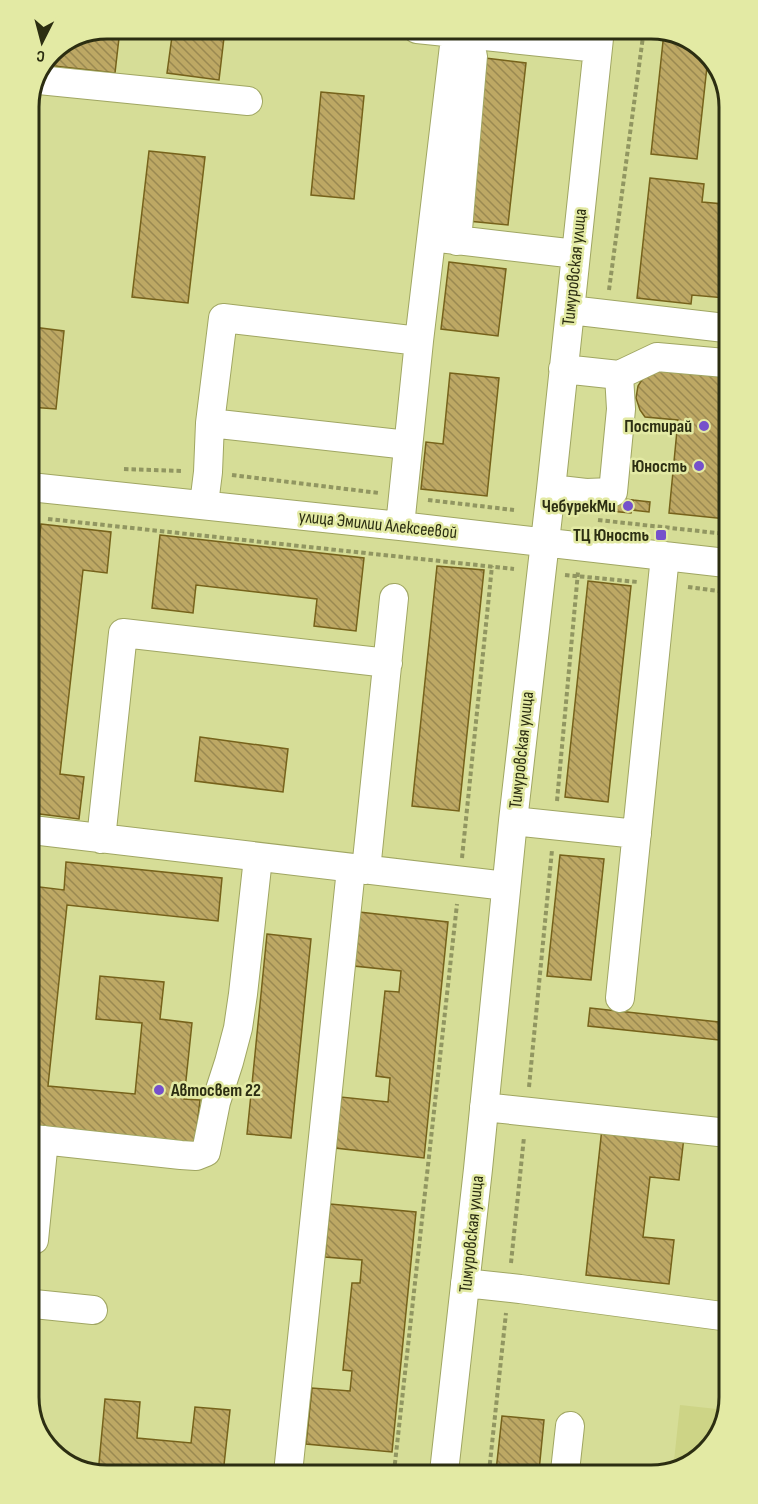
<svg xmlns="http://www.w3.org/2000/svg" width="758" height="1504" font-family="'Sofia Sans Condensed',sans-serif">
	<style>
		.built { fill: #cdd486 }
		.building { fill: url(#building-back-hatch); stroke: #76621b; stroke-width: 1.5 }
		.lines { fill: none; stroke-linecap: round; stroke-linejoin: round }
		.minor-casing { stroke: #a0a662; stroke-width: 30 }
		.path { stroke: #919661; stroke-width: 4; stroke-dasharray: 4.5 3; stroke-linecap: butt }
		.minor { stroke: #fff; stroke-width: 28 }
		.poi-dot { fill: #7551cb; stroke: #e3eaa4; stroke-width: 2 }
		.labels { text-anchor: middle; stroke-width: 5; stroke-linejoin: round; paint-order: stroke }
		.street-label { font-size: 18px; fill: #2c2e12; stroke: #e3eaa4 }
		.poi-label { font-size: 18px; font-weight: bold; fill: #2c2e12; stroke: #e3eaa4; text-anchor: end }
		.rim { fill: none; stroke: #2c2e12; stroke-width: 3 }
	</style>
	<defs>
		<pattern id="building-back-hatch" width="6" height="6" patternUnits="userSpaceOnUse" patternTransform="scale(1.5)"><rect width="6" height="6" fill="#bda864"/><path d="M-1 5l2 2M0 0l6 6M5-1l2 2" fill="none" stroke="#9a8951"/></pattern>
	</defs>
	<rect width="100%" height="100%" fill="#d6dd97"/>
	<path class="built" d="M680,1405L726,1410L716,1441L681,1470H673Z"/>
	<path class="building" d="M107,29H120L115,73L45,65L52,51Z
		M173,29H225L219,80L167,73Z
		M664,32L699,45L708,57L697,159L651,154Z
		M485,58L526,63L508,225L468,221Z
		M321,92L364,96L354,199L311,195Z
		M149,151L205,157L188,303L132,297Z
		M650,178L704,184L702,202L724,204L725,298L692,295L691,304L637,298Z
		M449,262L506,269L498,336L441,329Z
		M33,327L64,331L56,409L30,407V339H32Z
		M657,370L725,377L726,519L669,513L678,420L645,417L640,410L636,398L638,386L645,375Z
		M450,373L499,378L487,496L421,489L426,442L443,444Z
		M610,498L633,500L631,513L609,511Z
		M633,500L650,502L649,512L632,510Z
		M41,524L111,532L107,573L83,570L60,774L84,777L79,819L32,813L31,614Z
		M160,535L364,558L356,631L314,626L317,599L196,585L193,613L152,608Z
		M437,566L484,570L459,811L412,806Z
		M588,581L631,586L608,802L565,797Z
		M200,737L288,749L283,792L195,781Z
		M560,855L604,859L591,980L547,976Z
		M66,862L222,878L218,921L67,905L48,1086L135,1094L142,1023L96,1019L100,976L164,982L160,1019L192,1023L184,1099L200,1100L195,1144L38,1128L40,1100H33L32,886L64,890Z
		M359,912L448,922L424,1158L335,1148L341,1097L388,1102L390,1078L376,1076L385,991L399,992L401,971L354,966Z
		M267,934L311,939L291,1138L247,1134Z
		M590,1008L728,1023V1041L588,1026Z
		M602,1128L684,1137L679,1180L650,1177L643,1237L674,1240L669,1284L586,1275Z
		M330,1204L416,1212L392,1452L306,1444L312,1388L350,1391L352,1371L343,1370L352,1283H360L362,1260L325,1257Z
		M105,1399L140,1402L137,1438L191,1443L195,1407L230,1410L223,1474L102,1475L98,1474Z
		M502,1416L544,1420L539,1471H496Z"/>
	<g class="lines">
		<defs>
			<path id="minor" d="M417,29L598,48
				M455,33L473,56L457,241
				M39,80L248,101
				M439,238L576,254
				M570,310L725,328
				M619,375L657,357L725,363
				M210,423L408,445
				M30,487L400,526L726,563
				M551,489L586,493L613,492L621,409L619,375L563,369
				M204,504L208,472L210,423L223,318L419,341
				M400,526L419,341L456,29
				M513,821L637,834
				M32,830L506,886
				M101,839L123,633L388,663
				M366,870L394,598
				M620,998L665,556
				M484,1107L728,1133
				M33,1139L181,1155L196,1156L206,1152L216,1102L229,1062L238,1028L243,994L258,858
				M34,1240L44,1140
				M465,1283L520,1289L729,1317
				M34,1304L93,1310
				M565,1471L570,1426
				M444,1472L478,1169L513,821L551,489L600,29
				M288,1473L351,869"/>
		</defs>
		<use href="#minor" class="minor-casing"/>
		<path class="path" d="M609,290L644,29
			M124,469L183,471
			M232,475L379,493
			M428,500L514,510
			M48,519L514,569
			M598,520L726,534
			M565,575L638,582
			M688,587L726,592
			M557,801L578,572
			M462,858L492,566
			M529,1087L552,850
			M511,1263L524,1137
			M394,1472L457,904
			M489,1472L506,1313"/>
		<use href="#minor" class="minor"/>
	</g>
	<g class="poi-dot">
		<circle cx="704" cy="426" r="6"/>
		<circle cx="699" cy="466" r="6"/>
		<circle cx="628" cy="506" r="6"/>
		<rect x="655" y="529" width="12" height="12" rx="3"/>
		<circle cx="159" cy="1090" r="6"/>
	</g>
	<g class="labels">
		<g class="street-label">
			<text transform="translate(574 267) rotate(-84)" y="6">Тимуровская улица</text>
			<text transform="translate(378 524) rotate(6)" y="6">улица Эмилии Алексеевой</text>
			<text transform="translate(521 750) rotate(-84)" y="6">Тимуровская улица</text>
			<text transform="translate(471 1234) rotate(-84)" y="6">Тимуровская улица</text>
		</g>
		<g class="poi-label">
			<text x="692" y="432">Постирай</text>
			<text x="687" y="472">Юность</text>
			<text x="616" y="512">ЧебурекМи</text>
			<text x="649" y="541">ТЦ Юность</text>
			<text x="171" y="1096" text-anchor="start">Автосвет 22</text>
		</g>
	</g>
	<path d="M0 0H758V1504H0ZM107 39H651A68 68 0 0 1 719 107V1397A68 68 0 0 1 651 1465H107A68 68 0 0 1 39 1397V107A68 68 0 0 1 107 39Z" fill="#e3eaa4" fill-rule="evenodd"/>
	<path class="rim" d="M107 39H651A68 68 0 0 1 719 107V1397A68 68 0 0 1 651 1465H107A68 68 0 0 1 39 1397V107A68 68 0 0 1 107 39Z"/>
	<g transform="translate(42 42) rotate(186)" stroke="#e3eaa4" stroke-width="4.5" paint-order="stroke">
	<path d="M0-4.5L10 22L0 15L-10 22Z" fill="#2c2e12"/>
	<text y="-9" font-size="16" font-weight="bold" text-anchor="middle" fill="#2c2e12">С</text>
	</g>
</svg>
